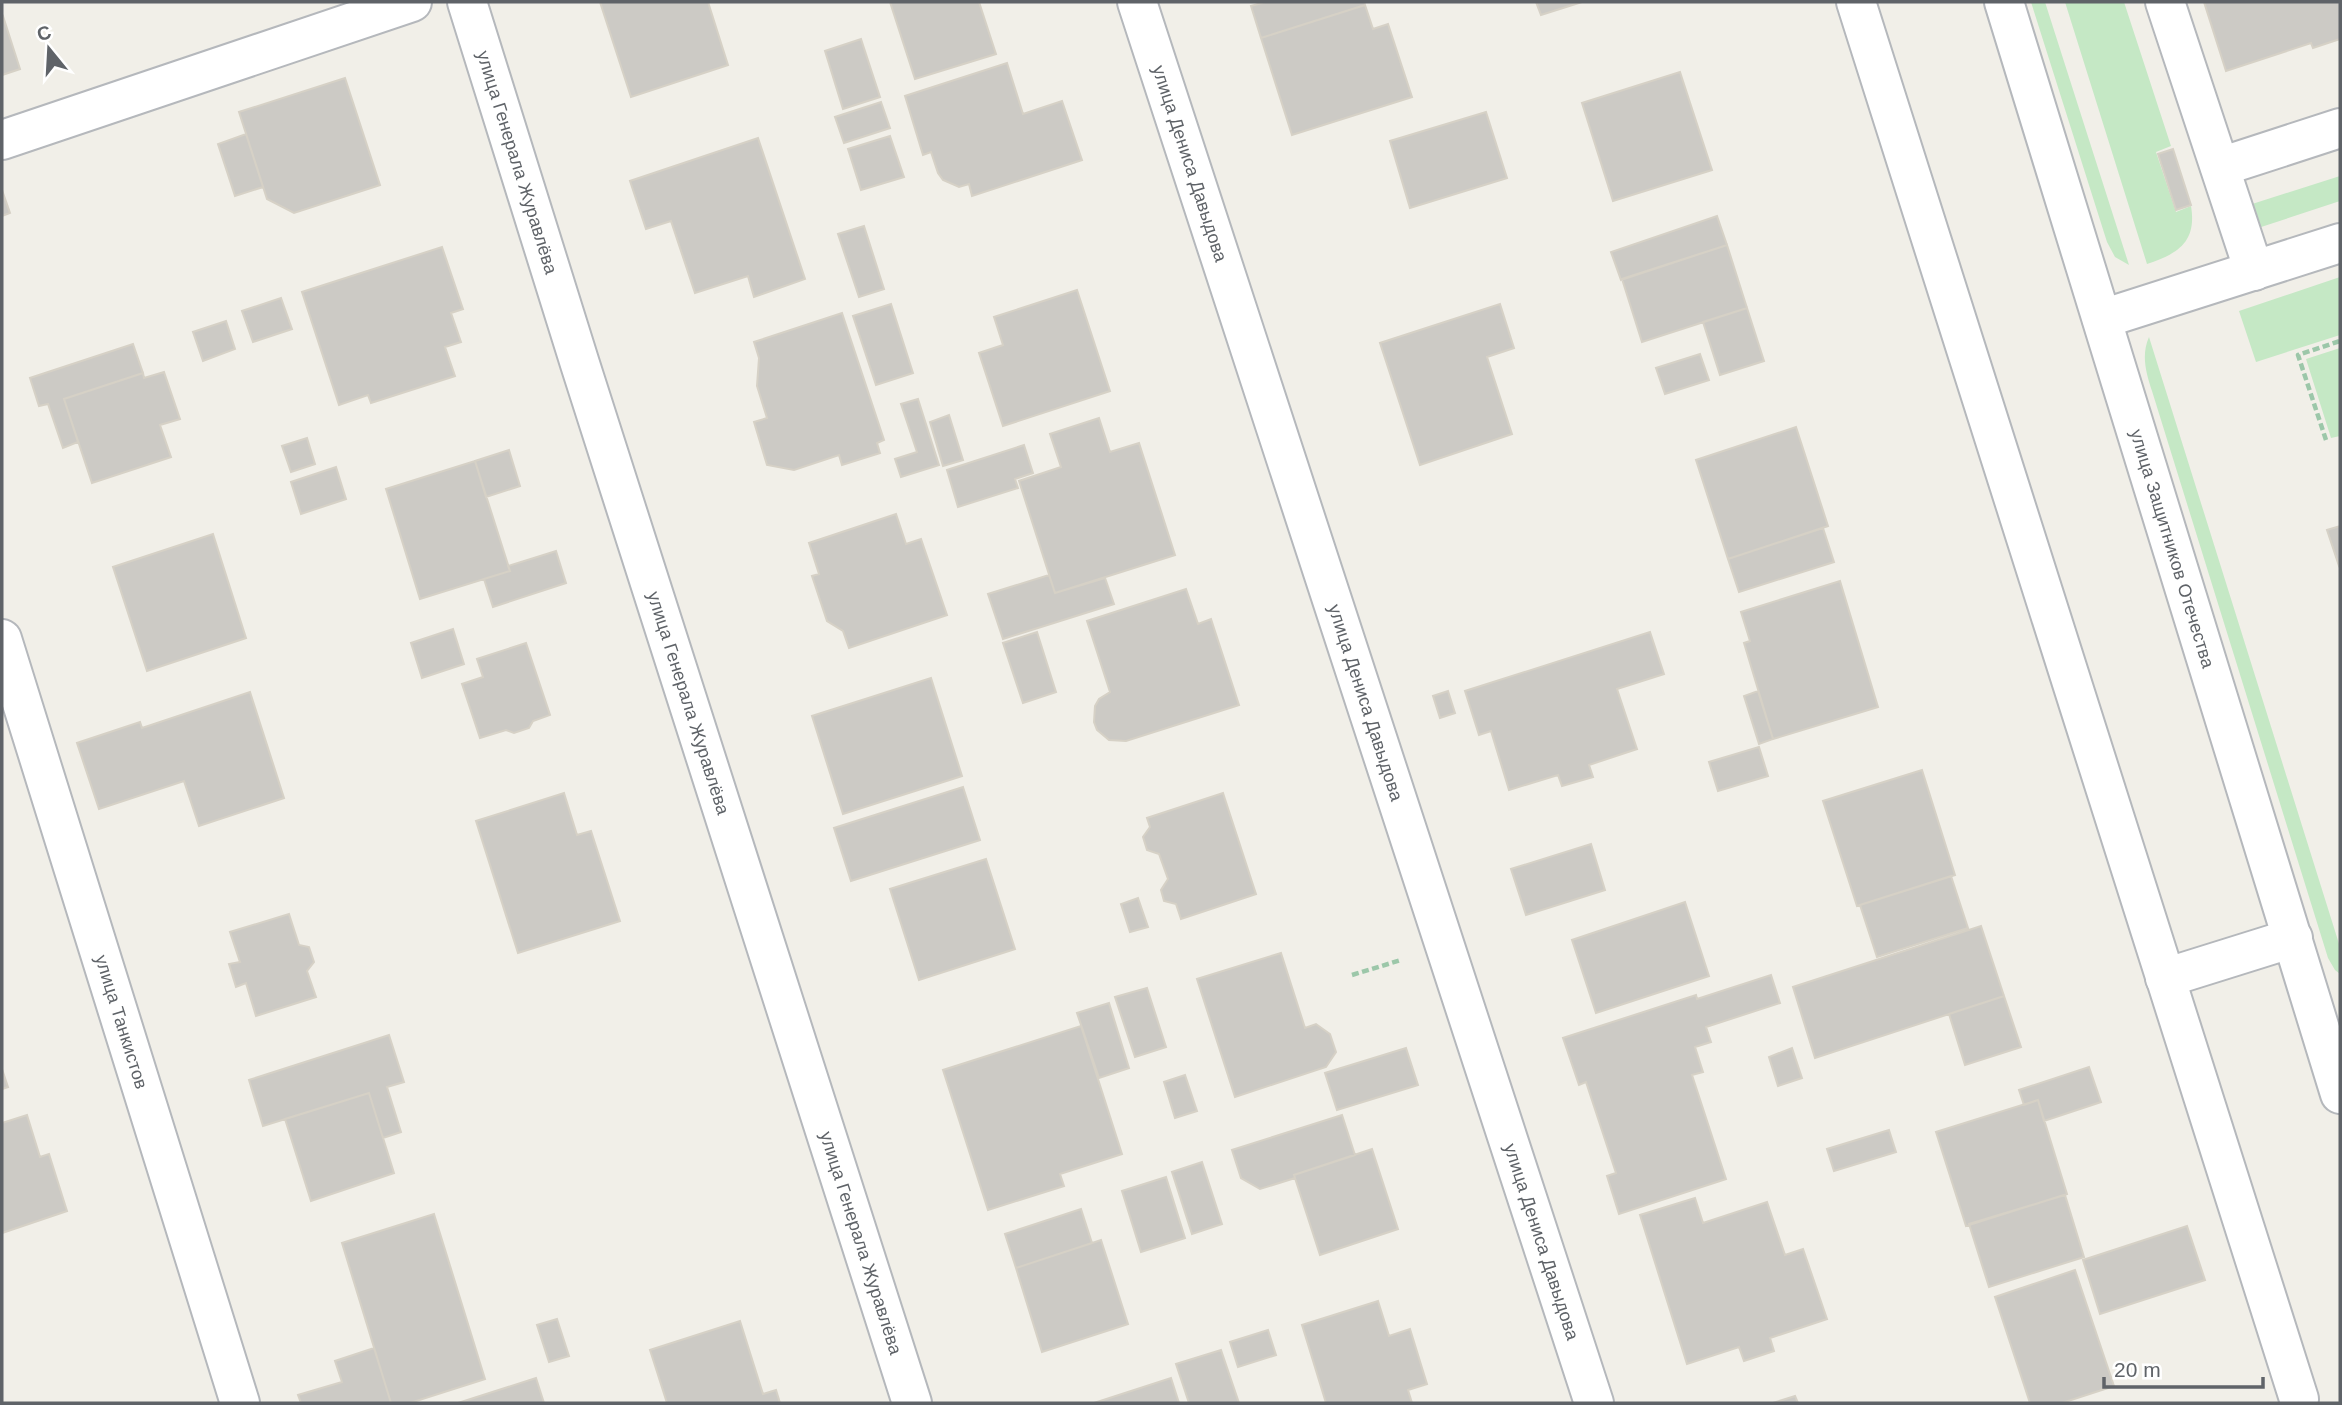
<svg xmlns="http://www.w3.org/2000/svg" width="2342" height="1405" font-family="Helvetica,sans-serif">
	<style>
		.green { fill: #c5e8c5 }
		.building { fill: #cccac5; stroke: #d6d1c6; stroke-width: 2 }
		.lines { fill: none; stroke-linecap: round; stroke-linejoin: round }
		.minor-casing { stroke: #b5b8bc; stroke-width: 42 }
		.path { stroke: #9cc7a9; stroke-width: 4.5; stroke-dasharray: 7 3.5; stroke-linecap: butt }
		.minor { stroke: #fff; stroke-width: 38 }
		.labels { text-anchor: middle; stroke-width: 6; stroke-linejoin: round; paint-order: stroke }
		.street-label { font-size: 18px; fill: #5f6368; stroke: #fff }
	</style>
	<rect width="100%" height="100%" fill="#f1efe8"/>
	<path class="green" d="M2031,2H2045L2129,265L2115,257L2107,242Z
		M2065,2H2124L2171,146L2156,152L2176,212L2191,206C2197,242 2178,254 2147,264Z
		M2340,176V201L2255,229L2249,205Z
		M2340,277V335L2256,362L2239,311Z
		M2149,337L2340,947V974L2335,970L2328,958L2152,391C2146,373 2141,355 2149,337Z
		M2340,348V436L2331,438L2306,359Z"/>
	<path class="building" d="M600,2H708L728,65L631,97Z
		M890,2H979L996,54L915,79Z
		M1265,2H1364L1365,5L1261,38L1251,6Z
		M1536,2H1582L1541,15Z
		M2204,2H2340V39L2313,48L2311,43L2226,71Z
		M2204,2H2340V39L2313,48L2311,43L2226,71Z
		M1365,5L1373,29L1388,24L1412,97L1292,135L1261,38Z
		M3,16L20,69L2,75V17Z
		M861,39L880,97L843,109L825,51Z
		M1007,63L1023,114L1062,101L1082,160L972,196L969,184L959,187L943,180L938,173L931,152L923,155L905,96Z
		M1680,72L1712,170L1613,201L1582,103Z
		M345,78L380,185L294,213L267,199L239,112Z
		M881,102L890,128L844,143L835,117Z
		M1486,112L1507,178L1410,208L1390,141Z
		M246,134L263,187L235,196L218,144Z
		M890,136L904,177L861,190L848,149Z
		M758,138L805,279L754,297L748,276L695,293L671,221L646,229L630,181Z
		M2173,149L2191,205L2176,210L2158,154Z
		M2,190L10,213L2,216Z
		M1717,216L1727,245L1621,280L1611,252Z
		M864,226L884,289L859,297L838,234Z
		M1727,245L1747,308L1642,342L1622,279Z
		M442,247L463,309L451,313L461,342L445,347L455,376L371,403L368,395L339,405L302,292Z
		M1077,290L1110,391L1003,426L979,353L1003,345L994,317Z
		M281,298L292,329L253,342L242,311Z
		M891,304L913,373L876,385L853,316Z
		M1500,304L1514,348L1487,357L1512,434L1420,465L1380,343Z
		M1747,308L1764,361L1720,375L1703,322Z
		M842,313L884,440L877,443L880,453L842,465L839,455L794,470L767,465L754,422L767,418L757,386L759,358L754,342Z
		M226,321L235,349L203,361L193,332Z
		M133,344L143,373L64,399L78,442L63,448L48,404L39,406L30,378Z
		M1700,354L1709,380L1665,394L1656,368Z
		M164,372L180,419L160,425L171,457L92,483L64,399L143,373L144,378Z
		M918,399L939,465L901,477L895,459L917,452L901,404Z
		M949,415L963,460L943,466L930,422Z
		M1099,418L1110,452L1139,443L1175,555L1055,593L1019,481L1061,467L1050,434Z
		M1796,427L1828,526L1728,559L1696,460Z
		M307,438L315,464L291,472L282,446Z
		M1024,445L1033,473L1015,479L1018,488L958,507L947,470Z
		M509,450L520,486L486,497L475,461Z
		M475,461L510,571L420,599L386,489Z
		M336,467L346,499L301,514L291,482Z
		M896,514L906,544L921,539L947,615L849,648L843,631L827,621L812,576L819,574L809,543Z
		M2340,526V565L2339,566L2327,530Z
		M1823,528L1834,562L1739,592L1728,559Z
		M213,534L246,638L147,671L113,567Z
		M556,551L566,583L493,607L484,579L510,571L508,566Z
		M1049,575L1055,593L1105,578L1114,604L1003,639L988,594Z
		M1840,581L1878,707L1773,739L1744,643L1750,641L1741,612Z
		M1186,589L1198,624L1211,619L1239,705L1126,741L1109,740L1097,730L1094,722L1095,706L1099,699L1110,692L1087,621Z
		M453,629L464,664L422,678L411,643Z
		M1037,632L1056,692L1023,703L1003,643Z
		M1650,632L1664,674L1617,689L1637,749L1589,765L1593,777L1562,786L1558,775L1509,790L1491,731L1479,735L1465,691Z
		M526,643L550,715L533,721L529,728L514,733L506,730L480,738L462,684L483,677L477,659Z
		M931,678L962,776L843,814L812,716Z
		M1448,691L1455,713L1440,718L1433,696Z
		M1758,691L1773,739L1759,744L1744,696Z
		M250,692L284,798L199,826L184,781L99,809L77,743L140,722L142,728Z
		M1759,747L1768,776L1718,791L1709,762Z
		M1922,770L1955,875L1857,906L1823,801Z
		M963,787L980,840L851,881L834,828Z
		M564,793L577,835L591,831L620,921L518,953L476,821Z
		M1223,793L1256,894L1181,919L1176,904L1164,901L1161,890L1168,879L1159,854L1147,850L1143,837L1150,827L1147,818Z
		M1591,844L1605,890L1526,915L1511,869Z
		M986,859L1015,949L919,980L890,889Z
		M1951,876L1968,928L1877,957L1860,905Z
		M1138,898L1148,927L1130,932L1121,904Z
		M1685,902L1709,976L1596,1013L1572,940Z
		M289,914L299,945L309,947L314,962L307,971L316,997L256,1016L246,983L236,987L229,964L240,962L230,932Z
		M1981,926L2004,996L1815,1058L1793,987Z
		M1281,953L1305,1028L1316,1024L1330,1034L1336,1052L1326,1067L1235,1097L1197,979Z
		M1771,975L1780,1003L1706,1027L1711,1042L1695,1047L1703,1072L1692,1075L1726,1179L1619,1214L1607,1176L1616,1173L1586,1082L1579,1085L1563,1038L1696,995L1697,999Z
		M1147,988L1166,1047L1135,1057L1115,997Z
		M2004,996L2021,1047L1965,1065L1949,1014Z
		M1109,1003L1129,1068L1099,1078L1077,1013Z
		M1081,1026L1122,1154L1060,1174L1064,1186L988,1210L943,1070Z
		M389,1035L404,1082L387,1087L401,1132L383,1138L369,1093L263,1126L249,1080Z
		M1406,1048L1418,1085L1337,1110L1325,1073Z
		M1792,1048L1802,1078L1778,1086L1769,1057Z
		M2089,1067L2101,1102L2044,1121L2038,1100L2024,1105L2019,1090Z
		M2,1069L8,1087L2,1089Z
		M1185,1075L1197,1111L1175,1118L1164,1082Z
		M369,1093L394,1173L311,1201L285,1119Z
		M2038,1100L2067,1194L1966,1226L1936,1132Z
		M27,1115L40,1157L49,1154L67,1211L2,1233V1123Z
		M1342,1115L1355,1155L1294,1175L1295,1178L1260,1189L1241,1178L1232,1150Z
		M1889,1130L1896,1152L1834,1171L1827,1149Z
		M1372,1149L1398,1229L1320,1255L1294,1175Z
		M1202,1162L1222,1224L1192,1234L1172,1172Z
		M1166,1177L1185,1238L1141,1252L1122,1191Z
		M2065,1195L2084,1257L1989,1287L1969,1224Z
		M1695,1198L1703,1223L1767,1202L1785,1255L1803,1249L1827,1319L1770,1338L1774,1351L1744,1361L1739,1347L1687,1364L1640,1215Z
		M1081,1209L1092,1243L1016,1268L1005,1234Z
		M434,1214L485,1379L410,1403H391L342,1243Z
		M2187,1226L2205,1280L2100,1314L2083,1260Z
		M1101,1240L1128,1324L1042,1352L1016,1268Z
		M2075,1270L2114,1386L2062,1403H2030L1995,1297Z
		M1378,1301L1389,1336L1410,1329L1427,1384L1408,1390L1412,1403H1326L1302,1325Z
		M557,1319L569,1356L549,1362L537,1325Z
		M740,1321L763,1394L776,1390L780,1403H667L650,1350Z
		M1268,1330L1276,1355L1238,1367L1230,1342Z
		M374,1348L391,1403H301L298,1395L342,1382L335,1361Z
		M1221,1350L1239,1403H1189L1176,1364Z
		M536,1378L544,1403H458Z
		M1171,1378L1179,1403H1094Z
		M1795,1396L1798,1403H1773Z"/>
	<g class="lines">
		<defs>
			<g id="minor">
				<path id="s1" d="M467,2L580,364L912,1403"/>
				<path id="s2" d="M1137,2L1594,1403"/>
				<path d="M1856,2L2299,1399"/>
				<path id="s3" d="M2004,2L2340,1094"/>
				<path d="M2165,2L2254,271"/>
				<path d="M2,140L412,2"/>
				<path d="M2220,167L2340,128"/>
				<path d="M2102,319L2340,243"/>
				<path id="s4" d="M2,639L240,1403"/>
				<path d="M2165,978L2293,938"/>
			</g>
		</defs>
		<use href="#minor" class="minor-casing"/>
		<path class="path" d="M2326,440L2298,355L2340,341
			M1352,975L1401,960"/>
		<use href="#minor" class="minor"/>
	</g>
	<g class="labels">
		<g class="street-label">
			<text dy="6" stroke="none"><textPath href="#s1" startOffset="168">улица Генерала Журавлёва</textPath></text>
			<text dy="6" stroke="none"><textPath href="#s2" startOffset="170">улица Дениса Давыдова</textPath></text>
			<text dy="6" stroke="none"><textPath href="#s3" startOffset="572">улица Защитников Отечества</textPath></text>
			<text dy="6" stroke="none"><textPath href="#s2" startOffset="737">улица Дениса Давыдова</textPath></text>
			<text dy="6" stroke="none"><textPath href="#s1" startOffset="735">улица Генерала Журавлёва</textPath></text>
			<text dy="6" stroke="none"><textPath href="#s4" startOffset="401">улица Танкистов</textPath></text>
			<text dy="6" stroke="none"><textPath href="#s2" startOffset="1304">улица Дениса Давыдова</textPath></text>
			<text dy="6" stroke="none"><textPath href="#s1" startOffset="1302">улица Генерала Журавлёва</textPath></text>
		</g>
	</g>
	<rect width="2342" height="1405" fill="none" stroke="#5f6368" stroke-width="7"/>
	<g transform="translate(49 49) rotate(342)" stroke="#ffffff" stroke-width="5" paint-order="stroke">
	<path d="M0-5L12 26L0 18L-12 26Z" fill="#5f6368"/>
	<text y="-10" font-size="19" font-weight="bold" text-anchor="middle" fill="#5f6368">С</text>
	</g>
	<path d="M2104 1377v10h159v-10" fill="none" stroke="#5f6368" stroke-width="3.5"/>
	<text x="2114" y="1377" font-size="21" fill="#5f6368" stroke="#ffffff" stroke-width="5" paint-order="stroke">20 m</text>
</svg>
